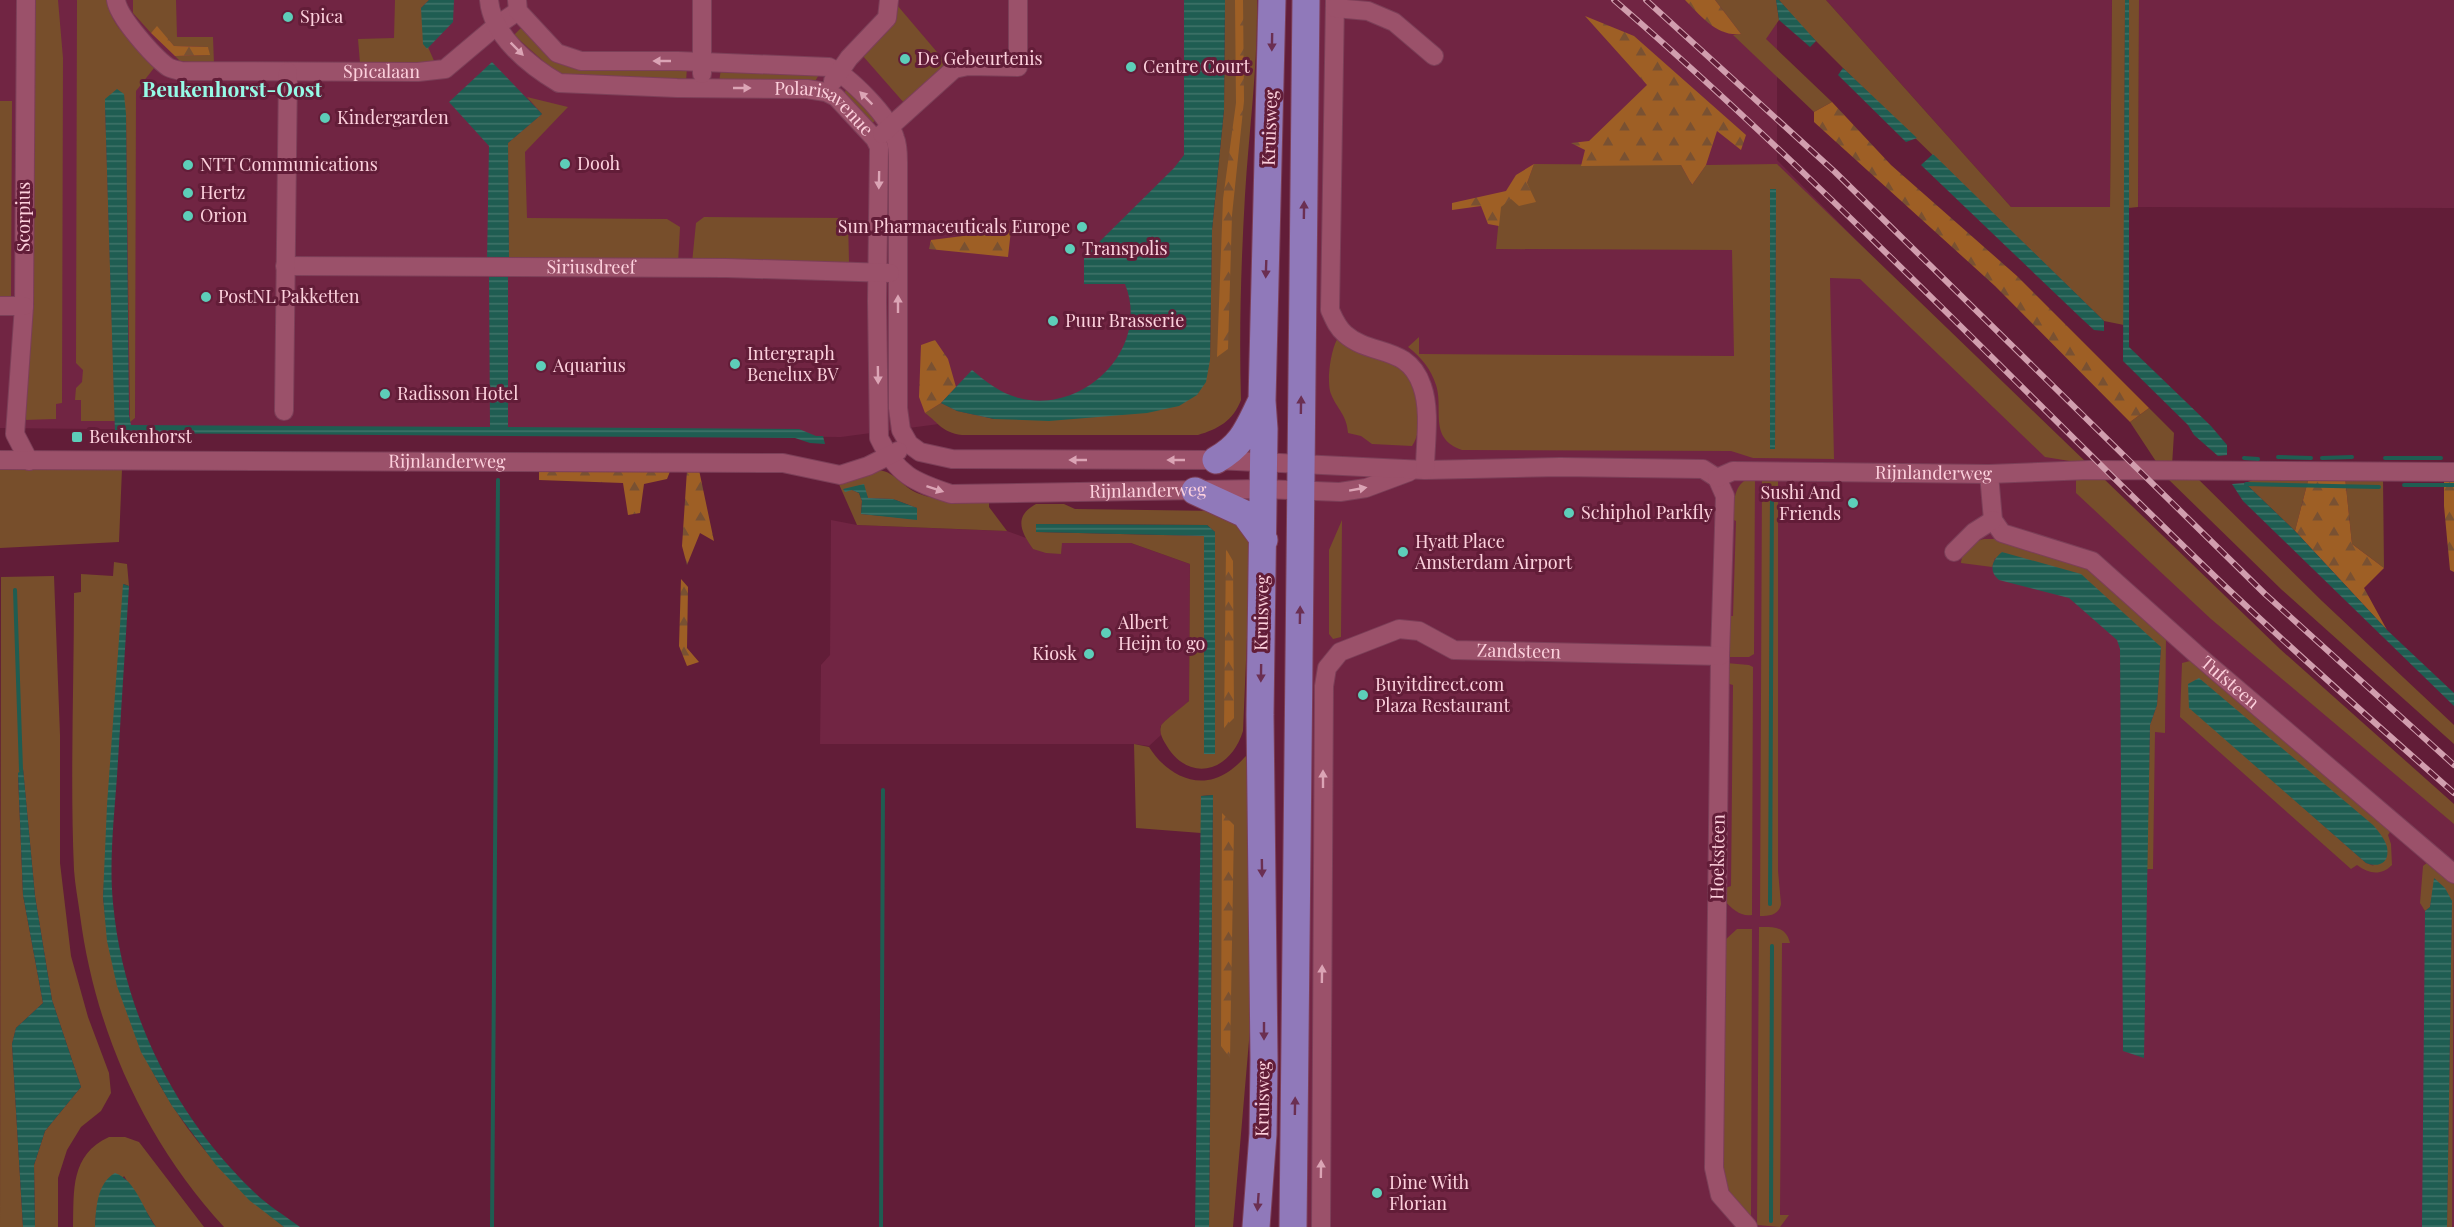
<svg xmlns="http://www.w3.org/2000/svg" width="2454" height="1227" font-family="'Playfair Display',serif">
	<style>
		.built { fill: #712543 }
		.grass { fill: #774e2b; fill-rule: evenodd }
		.forest { fill: url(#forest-firs) }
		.water { fill: url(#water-rules) }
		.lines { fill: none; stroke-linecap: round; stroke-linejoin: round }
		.stream { stroke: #1f5d52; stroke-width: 4 }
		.minor-casing { stroke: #7c3f58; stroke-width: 20 }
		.highway-casing { stroke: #7c3f58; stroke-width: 29 }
		.minor { stroke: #9b516a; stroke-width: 18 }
		.highway { stroke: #9079ba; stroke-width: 27 }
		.rail-casing { stroke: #d19eae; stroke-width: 6 }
		.rail { stroke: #621d38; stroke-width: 4; stroke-dasharray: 11; stroke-linecap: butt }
		.oneway { fill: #6b2f52 }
		.oneway2 { fill: #dba4b5 }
		.poi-dot { fill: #5dceb9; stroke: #621d38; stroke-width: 2 }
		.labels { text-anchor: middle; stroke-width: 6; stroke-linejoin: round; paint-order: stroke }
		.poi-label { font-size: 18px; fill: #fdd1dd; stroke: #621d38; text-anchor: start }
		.street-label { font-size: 18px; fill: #fdd1dd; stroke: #621d38 }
		.quarter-label { font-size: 21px; font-weight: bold; fill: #95fae6; stroke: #621d38 }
	</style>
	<defs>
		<pattern id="forest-firs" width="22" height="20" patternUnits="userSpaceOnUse" patternTransform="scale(1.5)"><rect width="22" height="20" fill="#9e5f25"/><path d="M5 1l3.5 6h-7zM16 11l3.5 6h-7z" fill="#795132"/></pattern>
		<pattern id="water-rules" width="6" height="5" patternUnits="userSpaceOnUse" patternTransform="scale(1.5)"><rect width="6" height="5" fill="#1f5d52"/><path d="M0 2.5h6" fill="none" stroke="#40736a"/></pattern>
	</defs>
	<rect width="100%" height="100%" fill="#621d38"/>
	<path class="built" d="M0,0H1207L1209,41L1134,398L841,437L0,428Z
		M1295,0H1777V160L2084,471L2454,815V1227H1281Z
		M1826,0H2112L2110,207H2011Z
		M2139,0H2454V208L2138,207Z
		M831,520L857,525L1007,531L1026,538L1033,549L1062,543H1131L1190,564L1189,701L1176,714L1165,721L1160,727L1161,735L1149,746L1134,744H820L821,665L830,655Z"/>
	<path class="grass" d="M33,0H58L63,58L62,403L56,404V419L23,420Z
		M77,0H108C109,27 135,44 153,62L154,68L136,91L135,418L130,422L126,114L105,105L115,421H81V400H75L76,388L82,382L83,370L76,363Z
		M133,0H176L177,37H213L214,64L180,61L175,56L209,55L208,47L174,46L157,27L151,33L133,13Z
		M395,0H429L421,8L428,47L435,63H360L358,39L394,38Z
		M1225,0H1257C1258,66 1249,130 1245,195C1241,264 1239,332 1241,400C1233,421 1218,429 1198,435H962C941,432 940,424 925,413L941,403L957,411L994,419L1210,360L1212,230L1224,110Z
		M1715,0H1776L1779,20L1766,39L1832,102L1814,112L1733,35L1741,34Z
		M1779,0H1826L2011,207H2110L2112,0H2125L2124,325L2104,321L1843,68L1803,28Z
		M2129,0H2139L2138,207L2128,208Z
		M897,5L948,65L905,104L862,55Z
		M522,27L558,61L687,66L686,83L568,78L551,68L514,35Z
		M721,69L820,73L814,83L719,82Z
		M846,89L876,120L872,123L844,95Z
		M527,97L568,107L525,152L527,218L667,219L680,227L678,264L509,262L508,143L542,114Z
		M0,101H12L11,299L0,301Z
		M1534,164L1681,165L1692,185L1706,165L1777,164L2088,464L2045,457L1860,279L1830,278L1834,459L1753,458L1731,451L1462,450C1428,438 1444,410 1436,385C1431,369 1421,357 1408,347L1419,337V354L1734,356L1732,250L1496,249L1500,207L1527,183ZM1776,189L1775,448L1770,449Z
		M704,217L848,218L849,262L692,263L696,223Z
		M1338,338C1375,355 1422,364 1419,415C1418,426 1419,436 1412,446L1372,444L1361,436L1348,433C1347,415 1337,409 1331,394C1326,382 1331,348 1338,338Z
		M2149,408L2174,433L2172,466H2159L2130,422Z
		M0,467L122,469L119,542L0,548Z
		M876,470C894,470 901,486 917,493C939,502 966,501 989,503V507L1007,531L857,525L838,482ZM852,490L865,491L868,498L893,499L917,508V519L861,514L862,501L859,493Z
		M1762,476L1778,477V871L1781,904C1779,915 1770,916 1760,916Z
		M2195,476L2322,601L2454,725V744L2282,590L2166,477Z
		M2263,476L2309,477L2295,531L2245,483Z
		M1755,477L1754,654L1749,657H1727V616H1733L1736,521L1734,520C1733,503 1733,480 1755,477Z
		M2345,477L2383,478L2384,568L2352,544Z
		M2076,478H2103L2280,649L2454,804V824L2211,619L2076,493Z
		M1036,504H1064L1075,509L1220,511L1233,516L1251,544L1243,731C1230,773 1188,784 1165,743C1162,738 1159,732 1161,726C1162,722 1184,706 1189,701L1190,564L1131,543H1062L1061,554L1046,553L1033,549C1020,531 1014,516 1036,504ZM1037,524L1207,525L1215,532V754H1204V536L1037,532Z
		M1342,520L1341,637L1333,639L1329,634V550Z
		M1984,539H1997L2079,562L2166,635L2165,733L2155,732L2153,869H2147L2150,725L2157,705L2161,647L1995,558L1992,567L1961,563C1962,552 1973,541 1984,539Z
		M114,562L127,564L129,586L124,584L103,897C116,1035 176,1141 284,1227H224C145,1141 95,1031 80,915C78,900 75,885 74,870C70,778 74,685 74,593L81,592V574L113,576Z
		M54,576L60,735V863L71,956L88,1017L109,1073L111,1093L101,1111L81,1127L67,1150L58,1178V1227H35L34,1165L45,1131L81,1087L52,1000L35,896L23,769L18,774L23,895L43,1003L16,1028L12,1044L23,1227H0L1,577Z
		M2194,660L2392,829L2388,835L2391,844L2392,865C2381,876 2369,874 2357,865L2351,869L2180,717L2182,663ZM2190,708L2374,866L2366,863Z
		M1726,663L1749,665L1753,667L1752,915C1741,917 1732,909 1725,901V888L1731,886L1733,685L1726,683Z
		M1134,744L1149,747C1166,774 1198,792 1228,772C1236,767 1243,759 1249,753L1252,1006L1233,1227H1209L1213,795L1201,796V833L1136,828Z
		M2428,862L2454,881L2452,1227H2447L2452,901L2435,879L2430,907L2425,911L2420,903L2423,866Z
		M1759,927C1773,927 1786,926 1790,943H1782L1780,1215H1789L1780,1227L1757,1225Z
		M1737,929H1752L1751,1219L1723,1186L1724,941Z
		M109,1137H125L139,1142L204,1227H156L124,1176L96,1214L95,1227H73C74,1190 70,1155 109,1137Z"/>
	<path class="forest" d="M1235,0H1243L1244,101L1232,215L1228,349L1217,357L1223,199L1236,103Z
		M1685,0H1715L1741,34C1717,37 1700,15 1685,0Z
		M1585,16L1634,36L1746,135L1741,150L1717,131L1706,165L1692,185L1681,165L1581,166L1585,150L1571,143L1589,141L1647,85Z
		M157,26L174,46L208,47L210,55L175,56L151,33Z
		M1832,102L1891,165L2017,276L2149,408L2130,422L1995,286L1814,122V112Z
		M1534,164L1527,183L1536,202L1519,206L1511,199L1501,207L1499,226L1488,224L1481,206L1452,210V203L1506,191L1516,175Z
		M1011,230L1008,257L929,249L931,240Z
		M935,340L948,359L956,387L941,403L925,413L919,397L921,345Z
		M539,469H671L667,479L644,484L640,513L628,515L623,483L539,480Z
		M687,470H699L714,541L700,533L687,565L682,546Z
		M2309,477H2345L2352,544L2384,568L2364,588L2387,630L2295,531Z
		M2444,479H2454V572L2450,570L2444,506Z
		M1226,549L1233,561L1234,718L1224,728Z
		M681,579L688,587L687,648L699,662L687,666L679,646Z
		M1222,813L1234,825L1230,1058L1221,1046Z"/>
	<path class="water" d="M429,0H454L453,22L427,49L423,44L421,8Z
		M1184,0H1225L1224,110L1212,230L1210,360L1206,382L1197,395L1179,406L1147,413L1049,421L994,419L957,411L941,403L972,370C986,382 1000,393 1019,398C1084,415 1151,348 1125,284H1084V257L1174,168L1184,155Z
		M1776,0H1779L1816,41L1810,47L1779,20Z
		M2125,0H2129V347L2211,426L2227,445V455L2218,456L2194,435L2188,425L2123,361Z
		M492,62L542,114L508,143L509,262H487L489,146L449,102Z
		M1843,68L1917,138L1906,142L1838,75Z
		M117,89L124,94L126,114L129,415L131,425L490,427L489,274H508V427L799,429L816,436H823L825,444L810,443L795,438L115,433L105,105V99Z
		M1933,154L2104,321V331L2094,330L2081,318L1921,165Z
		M1770,189H1776L1775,449H1770Z
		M2245,483L2295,531L2387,630L2454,693V706L2243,501L2232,484Z
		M864,484L868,498L893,499L917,508V520L861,514L862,501L859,493L852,490L845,492L843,489Z
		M1036,524L1207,525L1215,532V754H1204V536L1036,532Z
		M2002,552L2081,574L2161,647L2157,705L2150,725L2144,1058L2123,1051L2120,649L2117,640L2069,598L1999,580C1988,571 1992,560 2002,552Z
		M123,584L129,586C125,649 121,713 117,776C114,818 109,862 113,903C123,1012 174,1115 253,1191C267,1205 284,1215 300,1227H284L249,1200L216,1165L172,1106L141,1052L117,986L107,941L103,897L107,805Z
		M2199,678L2373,825C2378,831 2385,839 2387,847C2390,863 2379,868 2366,863L2189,708L2188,684Z
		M23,768L35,896L52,1000L81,1087L45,1131L34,1165L35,1227H23L12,1044L16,1028L43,1003L23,895L18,773Z
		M1213,795L1209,1227H1195L1201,796Z
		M2434,878L2445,888L2452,901L2447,1227H2422L2425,911L2430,907Z
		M115,1173C136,1180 143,1210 156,1227H95C96,1208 97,1183 115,1173Z"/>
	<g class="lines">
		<path class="stream" d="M2278,457L2311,458
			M2244,458L2258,459
			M2322,458L2352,457
			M2385,458H2441
			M2246,484L2379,487
			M2404,485H2454
			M15,590L21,770
			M1770,904L1772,491
			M1771,1221L1772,946
			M492,1227L498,480
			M881,1227L883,790"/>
		<defs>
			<g id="minor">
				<path d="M26,0L24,306L15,434L29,461"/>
				<path id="s1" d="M116,0C118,17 154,57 168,67C171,69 177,70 181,71L418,72L445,69L496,26L518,11"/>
				<path id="s2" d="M489,0C492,36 530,66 559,83L677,88L807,89L826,92L836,97L875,139L879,147L877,301L879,438C897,475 914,482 951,494L1263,489L1340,492L1366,488L1409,472"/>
				<path d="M517,0L518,11L557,53L581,61H678L829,67C849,76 889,116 895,138C898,145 898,154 898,162V408L901,430L909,444L920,452L952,459L1216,460L1425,470L1560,467L1703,469L1717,478"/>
				<path d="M1335,0L1330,310C1334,319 1337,327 1345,334C1371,357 1408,344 1422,386C1431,411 1425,444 1425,470"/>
				<path d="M1335,8L1368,11L1394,22L1434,56"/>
				<path d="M702,74V0"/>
				<path d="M833,81L849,58L887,18L889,0"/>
				<path d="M882,134L954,69L968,66L1018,67V0"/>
				<path id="s3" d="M285,266L726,268L890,273"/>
				<path d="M0,306H24"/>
				<path d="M284,411L288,72"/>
				<path id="s4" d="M0,460L783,463L840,475L868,466L898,451"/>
				<path id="s5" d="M1989,474L1993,520L2002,533L2092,561L2195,653L2454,874"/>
				<path d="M1717,478L1725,496L1720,656L1714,1168L1720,1195L1748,1227"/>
				<path id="s6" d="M1717,478L1733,471L1989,474L2089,470L2454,472"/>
				<path d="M1954,552L1974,532L1993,520"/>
				<path id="s7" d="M1321,1227L1324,686L1327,668L1340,652L1399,629L1419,631L1454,650L1720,656"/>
			</g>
			<path id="highway" d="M1216,460C1243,445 1248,428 1261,402
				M1195,491L1245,514L1264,540
				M1256,1227L1263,1134L1264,1059L1260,715L1264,429L1262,401L1272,0
				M1293,1227L1306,0"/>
		</defs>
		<use href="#minor" class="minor-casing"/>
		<use href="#highway" class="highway-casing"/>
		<use href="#minor" class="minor"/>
		<use href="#highway" class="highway"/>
		<defs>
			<path id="rail" d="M1614,0C1828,185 2021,391 2226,587C2300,657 2377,725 2454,793
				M1646,0L1835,172L2265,594L2454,765"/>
		</defs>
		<use href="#rail" class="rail-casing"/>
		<use href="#rail" class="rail"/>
	</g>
	<defs><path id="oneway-solid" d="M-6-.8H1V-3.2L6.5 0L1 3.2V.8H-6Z" transform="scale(1.5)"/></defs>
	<g class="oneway">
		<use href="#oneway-solid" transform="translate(1272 42) rotate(91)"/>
		<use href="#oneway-solid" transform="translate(1304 210) rotate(-89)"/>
		<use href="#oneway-solid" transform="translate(1266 269) rotate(92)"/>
		<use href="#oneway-solid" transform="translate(1301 405) rotate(-89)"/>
		<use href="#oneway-solid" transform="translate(1300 615) rotate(-89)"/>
		<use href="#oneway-solid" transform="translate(1261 673) rotate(91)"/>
		<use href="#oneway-solid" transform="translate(1262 868) rotate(89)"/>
		<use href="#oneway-solid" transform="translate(1264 1031) rotate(90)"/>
		<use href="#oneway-solid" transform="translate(1295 1106) rotate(-89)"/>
		<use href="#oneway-solid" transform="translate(1258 1202) rotate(94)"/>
	</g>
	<g class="oneway2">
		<use href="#oneway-solid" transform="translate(517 49) rotate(45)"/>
		<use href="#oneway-solid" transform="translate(662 61) rotate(-180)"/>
		<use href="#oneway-solid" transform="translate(742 88)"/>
		<use href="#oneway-solid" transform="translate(866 98) rotate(-135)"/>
		<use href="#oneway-solid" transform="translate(879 180) rotate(91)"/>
		<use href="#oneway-solid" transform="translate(898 304) rotate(-90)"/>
		<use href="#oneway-solid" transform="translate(878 375) rotate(89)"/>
		<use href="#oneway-solid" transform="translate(1078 460) rotate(-180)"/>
		<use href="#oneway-solid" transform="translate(1176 460) rotate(180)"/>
		<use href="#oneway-solid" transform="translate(935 489) rotate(18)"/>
		<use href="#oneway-solid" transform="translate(1358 489) rotate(-10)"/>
		<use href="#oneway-solid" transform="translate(1323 779) rotate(-90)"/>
		<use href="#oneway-solid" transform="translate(1322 974) rotate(-89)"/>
		<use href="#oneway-solid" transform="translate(1321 1169) rotate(-89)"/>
	</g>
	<g class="poi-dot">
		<circle cx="288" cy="17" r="6"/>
		<circle cx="905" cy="59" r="6"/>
		<circle cx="1131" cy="67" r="6"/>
		<circle cx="325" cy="118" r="6"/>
		<circle cx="565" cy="164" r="6"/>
		<circle cx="188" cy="165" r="6"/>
		<circle cx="188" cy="193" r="6"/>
		<circle cx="188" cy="216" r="6"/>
		<circle cx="1082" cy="227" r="6"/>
		<circle cx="1070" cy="249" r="6"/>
		<circle cx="206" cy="297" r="6"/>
		<circle cx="1053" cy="321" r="6"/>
		<circle cx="735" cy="364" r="6"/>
		<circle cx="541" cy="366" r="6"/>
		<circle cx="385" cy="394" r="6"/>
		<rect x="71" y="431" width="12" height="12" rx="3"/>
		<circle cx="1853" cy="503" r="6"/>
		<circle cx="1569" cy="513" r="6"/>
		<circle cx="1403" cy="552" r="6"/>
		<circle cx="1106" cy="633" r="6"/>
		<circle cx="1089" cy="654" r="6"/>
		<circle cx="1363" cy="695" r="6"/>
		<circle cx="1377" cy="1193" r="6"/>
	</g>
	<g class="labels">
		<g class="poi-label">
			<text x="300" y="23">Spica</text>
			<text x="917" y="65">De Gebeurtenis</text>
			<text x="1143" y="73">Centre Court</text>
			<text x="337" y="124">Kindergarden</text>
			<text x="577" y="170">Dooh</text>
			<text x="200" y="171">NTT Communications</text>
			<text x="200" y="199">Hertz</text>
			<text x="200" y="222">Orion</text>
			<text x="1070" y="233" text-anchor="end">Sun Pharmaceuticals Europe</text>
			<text x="1082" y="255">Transpolis</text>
			<text x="218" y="303">PostNL Pakketten</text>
			<text x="1065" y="327">Puur Brasserie</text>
			<text x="747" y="360">Intergraph<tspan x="747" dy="21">Benelux BV</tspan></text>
			<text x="553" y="372">Aquarius</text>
			<text x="397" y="400">Radisson Hotel</text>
			<text x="89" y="443">Beukenhorst</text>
			<text x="1841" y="499" text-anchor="end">Sushi And<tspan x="1841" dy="21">Friends</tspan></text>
			<text x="1581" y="519">Schiphol Parkfly</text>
			<text x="1415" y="548">Hyatt Place<tspan x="1415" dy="21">Amsterdam Airport</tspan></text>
			<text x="1118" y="629">Albert<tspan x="1118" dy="21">Heijn to go</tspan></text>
			<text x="1077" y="660" text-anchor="end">Kiosk</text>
			<text x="1375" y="691">Buyitdirect.com<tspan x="1375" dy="21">Plaza Restaurant</tspan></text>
			<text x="1389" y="1189">Dine With<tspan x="1389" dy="21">Florian</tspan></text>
		</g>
		<g class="street-label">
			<text dy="6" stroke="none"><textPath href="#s1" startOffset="300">Spicalaan</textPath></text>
			<text dy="6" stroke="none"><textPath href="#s2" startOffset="384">Polarisavenue</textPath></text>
			<text transform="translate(1270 128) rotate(-88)" y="6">Kruisweg</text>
			<text transform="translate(24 217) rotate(-90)" y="6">Scorpius</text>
			<text dy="6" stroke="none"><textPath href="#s3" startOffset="306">Siriusdreef</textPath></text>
			<text dy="6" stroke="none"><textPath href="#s4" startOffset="447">Rijnlanderweg</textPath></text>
			<text dy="6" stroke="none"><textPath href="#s6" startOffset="218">Rijnlanderweg</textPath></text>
			<text dy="6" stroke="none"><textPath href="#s2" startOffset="1040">Rijnlanderweg</textPath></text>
			<text transform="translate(1262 613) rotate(-89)" y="6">Kruisweg</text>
			<text dy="6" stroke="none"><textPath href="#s7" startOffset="768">Zandsteen</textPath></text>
			<text dy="6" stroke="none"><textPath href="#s5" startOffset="340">Tufsteen</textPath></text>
			<text transform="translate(1718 857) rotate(-89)" y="6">Hoeksteen</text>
			<text transform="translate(1263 1099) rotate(-89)" y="6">Kruisweg</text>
		</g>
		<g class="quarter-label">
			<text x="232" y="97">Beukenhorst-Oost</text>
		</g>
	</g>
</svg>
